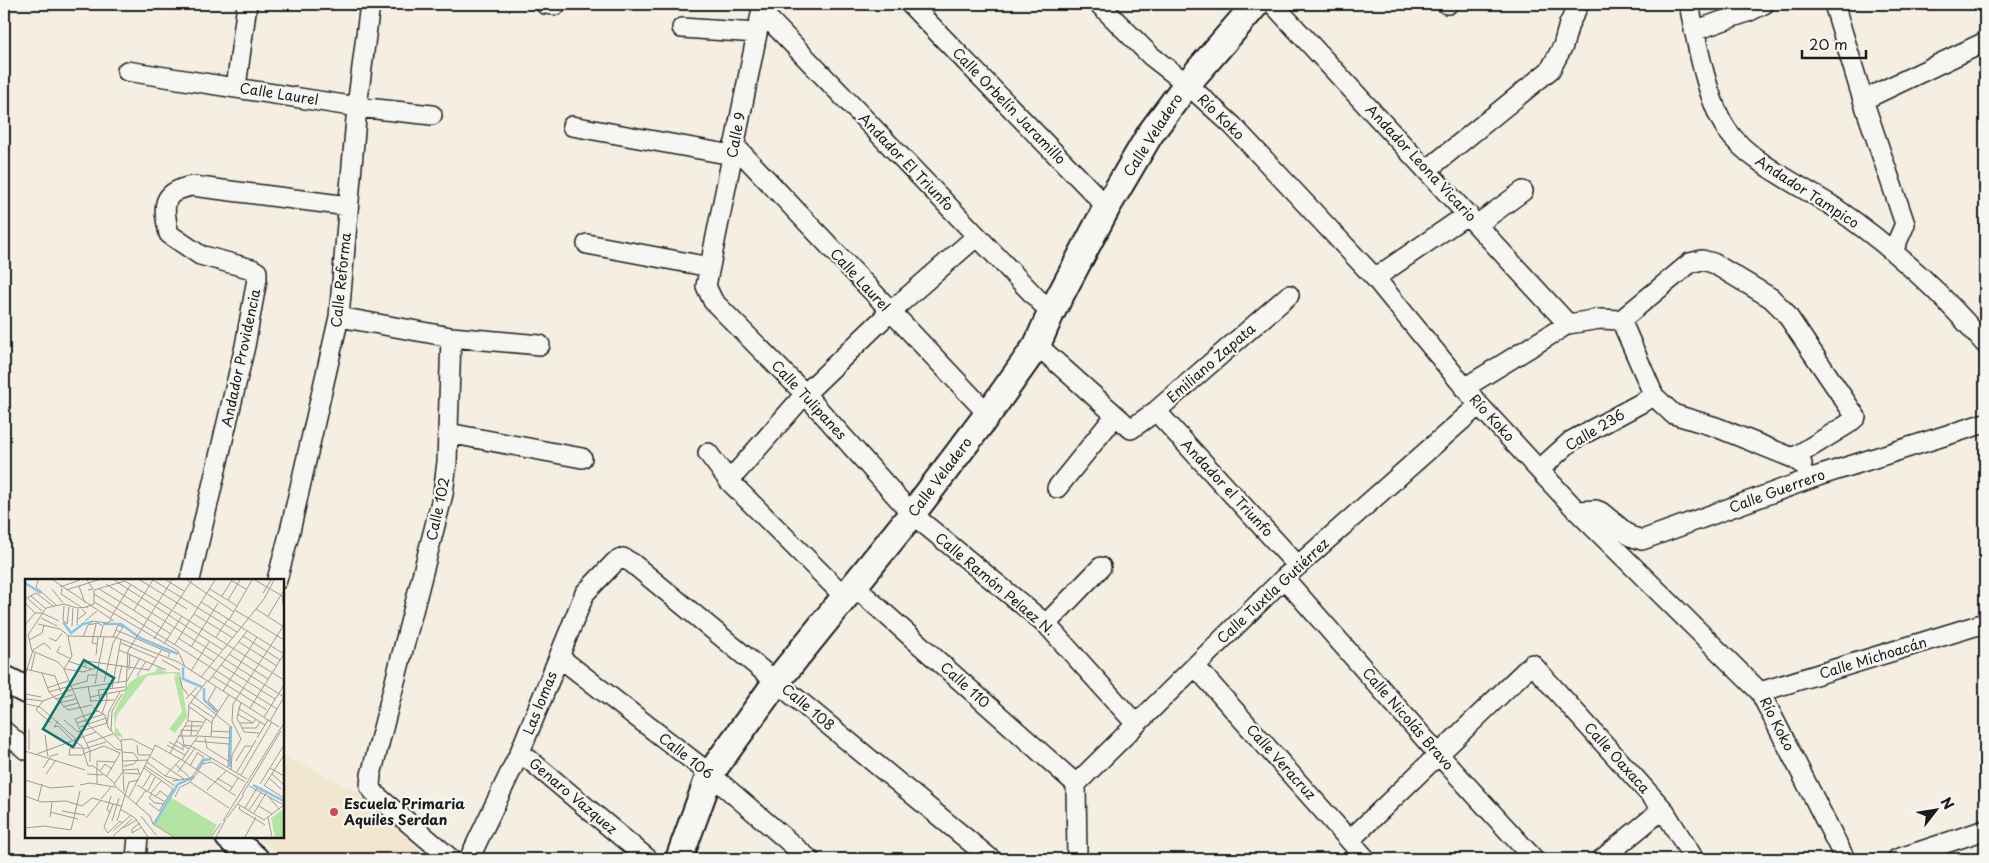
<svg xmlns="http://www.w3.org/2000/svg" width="1989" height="863" font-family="'Playpen Sans',sans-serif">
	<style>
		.built { fill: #f1e6ce }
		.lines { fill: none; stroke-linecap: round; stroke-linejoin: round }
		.minor-casing { stroke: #1c1c1c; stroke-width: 22 }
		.secondary-casing { stroke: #1c1c1c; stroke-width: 30 }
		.minor { stroke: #f6f6f2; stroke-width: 19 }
		.secondary { stroke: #f6f6f2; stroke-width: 26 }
		.poi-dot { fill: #d1495b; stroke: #f6f6f2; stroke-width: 2 }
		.labels { text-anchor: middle; stroke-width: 4.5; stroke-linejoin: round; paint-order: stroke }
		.street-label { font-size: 14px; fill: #1c1c1c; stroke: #f6f6f2 }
		.poi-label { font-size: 14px; font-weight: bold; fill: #1c1c1c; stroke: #f6f6f2; text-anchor: start }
		.inset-river { fill: none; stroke: #85c6e6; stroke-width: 2.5 }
		.inset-road { fill: none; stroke: #9e9b93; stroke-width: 1 }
		.view { fill: #0f766e; fill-opacity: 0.15; stroke: #0f766e; stroke-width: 2.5 }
		.inset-edge { fill: none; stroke: #1c1c1c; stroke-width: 2.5 }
	</style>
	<rect width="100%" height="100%" fill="#f4efe2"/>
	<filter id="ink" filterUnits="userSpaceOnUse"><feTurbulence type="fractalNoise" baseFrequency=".02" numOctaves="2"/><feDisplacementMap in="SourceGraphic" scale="10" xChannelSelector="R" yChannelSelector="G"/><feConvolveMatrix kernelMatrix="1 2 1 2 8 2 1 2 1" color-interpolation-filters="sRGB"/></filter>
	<g filter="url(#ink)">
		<path class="built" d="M283,755L370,798L441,859H283L257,837H282Z"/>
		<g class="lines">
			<defs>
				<path id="minor" d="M545,4L556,5
					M763,4L706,286L713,301L805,394L912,514L1046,624L1136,724
					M910,4L1107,207
					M1099,4L1151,56L1187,84L1232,125L1375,278L1479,405L1577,511L1760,692L1845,859
					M1273,4L1568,324
					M1447,4H1448
					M1689,4C1696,39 1707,101 1727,130C1749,162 1801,186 1834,207C1890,245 1941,292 1985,344
					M1834,4L1863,100L1905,224L1893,251
					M761,11L1051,313
					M682,28L757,33
					M1694,31L1750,11L1764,4
					M127,71L357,107L432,115
					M236,87L247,4
					M1863,100L1985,42
					M572,126L732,155
					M734,145L988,414
					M1427,170L1550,70L1563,46L1569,24L1579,4
					M1478,224L1523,191
					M587,244L710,267
					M1375,278L1468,214
					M339,317L451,337L540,345
					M1621,320L1654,396L1673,414L1716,427L1793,458L1802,464
					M1037,345L1131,429L1156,411L1289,295
					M1464,388L1568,324L1600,319L1621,320L1690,263L1702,260L1713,263L1771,298L1785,312L1856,417L1848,424L1793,458
					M1156,411L1298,566
					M448,433L582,458
					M708,453L729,481L845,597
					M1540,469L1571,441L1654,396
					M729,481L805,394L890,312L977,236
					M1057,488L1115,416
					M1577,511L1596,510L1601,512L1630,536L1642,540L1818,476L1985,423
					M1284,578L1439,755L1534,859
					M190,580L245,346L257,279V272L252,269L200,255L169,234C163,207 160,192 192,186L348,206
					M277,580L290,531L339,317L357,107L370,4
					M854,586L1076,784
					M1046,624L1101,567
					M559,657L710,774L809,859
					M1195,666L1366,859
					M1760,692L1985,623
					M4,731L26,750
					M520,752L648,859
					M1076,784L1284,578L1479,405
					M1076,784L1077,859
					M1350,840L1532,664L1663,809L1694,859
					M136,859L138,837
					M451,859L377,796L370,787L371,775L443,494L447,462L451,337
					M469,859L520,752L585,593L615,562L623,558L632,563L991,859
					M1602,859L1663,809
					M1897,859L1985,830"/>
				<path id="secondary" d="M4,679L26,690
					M229,837L255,859
					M679,859L710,774L777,681L912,514L988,414L1037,345L1051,313L1107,207L1150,134L1187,84L1256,4"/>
			</defs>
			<use href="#minor" class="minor-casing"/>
			<use href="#secondary" class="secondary-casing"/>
			<use href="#minor" class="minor"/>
			<use href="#secondary" class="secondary"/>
		</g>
	</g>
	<circle class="poi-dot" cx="334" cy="812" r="5"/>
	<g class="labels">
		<g class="street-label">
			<text transform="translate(279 94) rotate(9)" y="5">Calle Laurel</text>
			<text transform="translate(1009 106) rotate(46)" y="5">Calle Orbelín Jaramillo</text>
			<text transform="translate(1221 117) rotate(44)" y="5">Río Koko</text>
			<text transform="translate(736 135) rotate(-79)" y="5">Calle 9</text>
			<text transform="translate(1153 135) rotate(-57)" y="5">Calle Veladero</text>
			<text transform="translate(906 162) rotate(46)" y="5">Andador El Triunfo</text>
			<text transform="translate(1421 163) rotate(47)" y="5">Andador Leona Vicario</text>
			<text transform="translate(1807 192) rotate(33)" y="5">Andador Tampico</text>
			<text transform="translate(341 280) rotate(-84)" y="5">Calle Reforma</text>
			<text transform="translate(860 280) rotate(47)" y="5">Calle Laurel</text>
			<text transform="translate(241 358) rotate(-78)" y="5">Andador Providencia</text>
			<text transform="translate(1211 363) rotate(-41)" y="5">Emiliano Zapata</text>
			<text transform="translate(809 400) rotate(47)" y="5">Calle Tulipanes</text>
			<text transform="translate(1492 418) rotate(47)" y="5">Río Koko</text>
			<text transform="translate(1595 430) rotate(-31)" y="5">Calle 236</text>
			<text transform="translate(940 477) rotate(-53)" y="5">Calle Veladero</text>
			<text transform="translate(1227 488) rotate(47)" y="5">Andador el Triunfo</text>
			<text transform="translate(1777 491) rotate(-20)" y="5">Calle Guerrero</text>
			<text transform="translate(438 509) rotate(-78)" y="5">Calle 102</text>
			<text transform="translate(995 584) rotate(40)" y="5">Calle Ramón Pelaez N.</text>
			<text transform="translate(1273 591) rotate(-43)" y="5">Calle Tuxtla Gutiérrez</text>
			<text transform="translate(1873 658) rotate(-17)" y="5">Calle Michoacán</text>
			<text transform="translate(965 685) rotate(42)" y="5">Calle 110</text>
			<text transform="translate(540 703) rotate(-68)" y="5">Las lomas</text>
			<text transform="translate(808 707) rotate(40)" y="5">Calle 108</text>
			<text transform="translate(1408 719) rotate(49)" y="5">Calle Nicolás Bravo</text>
			<text transform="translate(1777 724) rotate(63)" y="5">Río Koko</text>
			<text transform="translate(686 756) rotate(38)" y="5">Calle 106</text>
			<text transform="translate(1617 758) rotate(48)" y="5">Calle Oaxaca</text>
			<text transform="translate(1281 762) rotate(48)" y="5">Calle Veracruz</text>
			<text transform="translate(573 796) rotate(40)" y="5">Genaro Vazquez</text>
		</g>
		<g class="poi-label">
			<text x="344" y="809">Escuela Primaria<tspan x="344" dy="16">Aquiles Serdan</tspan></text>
		</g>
	</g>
	<g transform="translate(25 579)">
		<rect width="259" height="259" fill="#f4efe2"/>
		<path d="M133,88L141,93H155L162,138L150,154L144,150L157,133L149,97H153L148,94L122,97L92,136L90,147L99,159L90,156L89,134L104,104L114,97L130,93ZM145,218L192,246L185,258H150L129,245ZM259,230V258H250L246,239Z" fill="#b4e4a3"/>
		<path class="inset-river" d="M0,4L16,14M38,43L46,54L58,45L67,43M78,45H96L115,59L153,75M158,88V100L177,108M179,109V121L192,133M205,188L206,147M173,191L179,181L186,180M228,206L259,222M129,245L153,205L169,198"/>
		<path class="inset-road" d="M13,1L11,8L31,26M28,1L89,42M62,1L68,10L63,11M89,1L198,71M115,1L162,30M128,1L212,53M141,1L159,12M162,1L209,33M230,1L259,18M207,2L221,10M81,5L259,118M54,7L60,24M35,8L55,1M37,9L36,15L56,28M27,10L38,24M74,10L97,24M185,10L212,27M41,11L73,1M69,11L100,2L259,101M238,14L246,1M69,15L252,130M6,17L20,29M197,17L207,1M257,17L259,32M0,20L11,14L28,27M3,20L17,32M203,21L215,1M69,23L153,72L160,88M176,23L259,75M0,24L10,34H17L34,42M97,24L146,55M39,27L38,41L42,45M61,28L69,25V11M63,28L52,29L39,25L21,29L3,56L7,72L33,83L39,90L62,145L91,170L97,171L96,161L107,160L128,171L130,166L157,181L166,167L222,200M148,30L167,1M231,30L259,48M109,31L128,1M210,31L259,61M169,35L208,59M243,37L259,11M16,39L32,47M85,40L106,5M52,41L61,34L57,30M204,41L227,1M60,42L72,32M66,42L82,44L87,41M13,45L35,50L44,57M42,45L44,28M71,45L67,64L72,65M0,46L10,34M52,46L53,30M47,47L48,29M91,51L145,74L143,78M218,57L255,81M58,58L63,46L73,44L78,47L75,58M191,58L203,40M24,59L31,62L37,54M153,59L189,82M129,60L147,31M4,61L17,54L19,46M214,63L252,87M96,64L131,79M139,65L157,37M150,65L190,1M35,67L32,73L46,80M166,68L193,24M94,71L141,91M204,75L243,100M71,76L73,58M137,81L155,91M43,82L66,90M196,86L250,120M60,88L61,82L124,91M0,90L30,97M39,90L47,77L43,57L90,58L153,83L254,148M40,90L58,93L74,88M104,91L105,75M6,92L10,74M123,92L137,70M166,92L184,63M17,94L24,113L43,131L67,126M0,97L8,71L19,64L26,70M30,97L36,113M112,97L121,82M187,97L242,131M155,98L157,108L164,117M176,98L239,20L249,1M182,102L163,127L187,144M62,103L63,96H71M79,103L88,64L98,48L93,46L88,58M183,103L222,52M93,104L97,86M70,105L79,58M63,107L66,123M191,108L183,122L193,132M22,109L43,102M87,109L96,60M198,112L232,58M24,113L62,102M0,115L16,118M166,115L205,147L203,188M65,118L101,111L103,72L147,1M0,120L18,122L48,110L102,102L115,79M30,120L48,116M161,120L172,108M75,121L73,111L100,108M18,122L11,131L26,144M66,122L89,121M165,123L189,139M216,123L212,139L219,153L234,154M34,124L51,120M2,125L15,128L51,160M38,128L53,124M68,129L80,136L83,148L96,163M213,129L240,146M225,129L259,75M77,134L82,121L81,109M212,135L228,144M239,138L259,106M39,141L53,153L82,144L84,132L95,113M33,142L29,148L33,147L47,161M163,142L178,143M207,142L208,125L259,46M245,142L259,118M52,144L79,135M215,144H228L231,140M160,147H176M55,148L81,139M217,149H231L235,143M86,152L87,132L97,115M186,152L205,153M20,156L23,178M153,157H171L181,140M166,157L167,142M186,158L187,142L204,116M180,159L182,169L203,182M232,159L243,141M49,162L57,167L63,187M151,162L164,170M170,162L204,165M144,163L159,171M62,164L88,155M112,166L113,176H126M142,166L160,176M159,166L156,151L173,152M58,169H45L44,176H58M58,170L81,163M157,170L159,166L166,167L173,157L205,159M4,171V150M97,171L99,213M0,172L60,191M97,173L109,174L113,180L109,185L99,187M145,174L163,141L164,128M12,175L71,153M58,175L79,167L95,174M126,178L159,200M157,181L211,217M98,182L123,181M211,182L220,167H226M65,183V172L50,140L73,132M122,183L140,197L154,201M150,185L164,198M177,185L187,183L220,203M63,187H68L90,204M120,187L150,207M165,187L173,173M18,189L26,177L33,175M119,189L148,210L134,232L124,224M245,189L259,197M171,190L179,178L172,174M206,191L207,176L216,160L207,142M75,192L80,185L87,190M153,193L170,169M212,193L231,161M99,194L115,195M21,195L31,181M62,195L78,196M247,195L259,206M216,196L247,143M140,197L156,180M81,198L90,183M192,199L207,208M244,199L256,210M0,201L26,209L49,207M148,202L166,199L172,191M165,203L204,229M72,205V182L90,183L95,174M235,205L259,166M55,206L65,204L90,208M112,206L140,223M224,207L259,226M239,207L259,176M240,207L259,219M91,208L125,237L128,245L149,258M91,208L89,205L99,191L113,190L114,194M118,208L126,195M182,211L201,192M123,212L130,198M205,212L213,199M126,214L136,202M127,215L124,219L130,224L139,225M217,216L256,152M0,217L16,223L41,222L57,227L67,219L96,227M131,217L135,212L143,218M104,218L128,171M150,218L155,208L164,204L174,192M244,218L254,230M76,220L86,208M13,222L17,205M111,225L121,211M213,225L239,241L259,226M215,227L214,230L240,246M234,227L247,235M220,229L232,209M95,230L110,239L123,258M224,231L237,212M37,232L60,236M25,233L53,240M86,233L82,231L86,217M229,234L241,214M116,237L131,256M25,238L27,223M243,238L247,258M61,239L76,221M202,239L219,216M87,242L94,219M92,242L104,203L114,201M198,242L259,144M115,244L107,250V254L117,248M0,249L19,247L46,251L55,212M98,249L112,241M89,251L106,236M83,254L79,248L88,225M83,254L95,242L97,244M88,257L107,240M186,258L196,244M191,258L201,240M220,258L231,238"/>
		<path class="view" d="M59,81L89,99L48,168L18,150Z"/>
		<rect width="259" height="259" class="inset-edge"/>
	</g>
	<rect width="1989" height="863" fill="none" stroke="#f6f6f2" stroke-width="20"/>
	<rect x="10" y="10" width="1969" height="843" fill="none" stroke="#1c1c1c" stroke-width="2" filter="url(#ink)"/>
	<g transform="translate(1936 810) rotate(59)" stroke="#f6f6f2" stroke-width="4" paint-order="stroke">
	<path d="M0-4L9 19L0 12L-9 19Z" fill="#1c1c1c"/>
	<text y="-8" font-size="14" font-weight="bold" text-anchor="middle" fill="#1c1c1c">N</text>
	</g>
	<path d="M1802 50v8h64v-8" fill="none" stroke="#1c1c1c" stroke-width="2.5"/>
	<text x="1809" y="50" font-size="15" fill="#1c1c1c" stroke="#f6f6f2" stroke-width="4" paint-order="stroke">20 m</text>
</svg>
